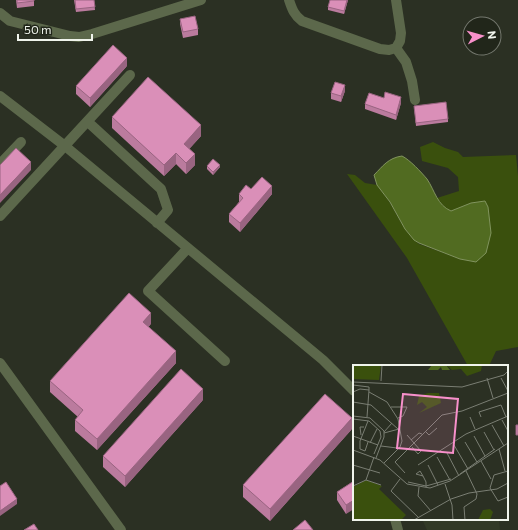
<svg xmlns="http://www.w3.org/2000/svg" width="518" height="530" font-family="Commissioner,sans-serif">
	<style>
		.built { fill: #323a27 }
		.green { fill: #3a500d }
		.water { fill: #516b21; stroke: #81945e }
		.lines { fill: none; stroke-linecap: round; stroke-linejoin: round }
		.minor { stroke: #5c684b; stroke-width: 10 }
		.wall { fill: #bb7b9e }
		.shaded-wall { fill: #996481 }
		.building { fill: #da8fb8; stroke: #996481 }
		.inset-road { fill: none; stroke: #7a7e73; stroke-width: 1 }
		.view { fill: #f890cb; fill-opacity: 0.15; stroke: #f890cb; stroke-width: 2 }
		.inset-edge { fill: none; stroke: #f0f4ec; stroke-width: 2 }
	</style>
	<rect width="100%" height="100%" fill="#2b3023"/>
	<path class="built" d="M422,519H499L500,530H427Z"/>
	<path class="green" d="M433,142L445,148L458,152L463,157L516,155L518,176V347L496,351L489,366H468L407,258L347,174L355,175L365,183L377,185C381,191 386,196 390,203C399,218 405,233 419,244L460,259L476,262L471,203L451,211L445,209L437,198L459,191L458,177L448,168L422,161L420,147Z"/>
	<path class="water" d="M402,156C410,160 421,172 427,179C435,191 437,205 451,211L471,203L485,201L488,207L491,233L486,253L476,262L460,259L419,243L414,240L405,229L390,202L377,185L374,175C383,166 388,158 402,156Z"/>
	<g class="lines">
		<path class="minor" d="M289,0C292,9 294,15 302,21L380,49L389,50L396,48L400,41L401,33L396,0
			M0,13L10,21L70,36L79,37L92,34L201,0
			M396,48L406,62L412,81L415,100
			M0,96L65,146L323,360L354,391
			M88,122L161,189L168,210L157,223
			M0,164L21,142
			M0,216L130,75
			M188,248L148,291L225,361
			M0,363L121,530
			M395,519L398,530"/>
	</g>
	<path class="wall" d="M16,0H34V6L17,8Z
		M74,0H94L95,10L76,12Z
		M348,0L344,14L328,10V7Z
		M180,19L198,29V35L183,38L180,24Z
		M127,66L90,107L76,94V86Z
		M345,91L341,102L331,99V93Z
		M384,98L401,103L396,120L365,109V104Z
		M414,106L448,119V122L416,126Z
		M112,117L201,136L189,149L195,165L186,174L176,164L164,176L112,128Z
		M207,166L220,167L213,175L207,169Z
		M251,189L272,194L240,232L229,222V214L239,202V194Z
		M151,324L148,327L176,363L97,450L75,431V420L78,417L50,392V381Z
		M203,400L125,487L103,467V456Z
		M352,429L270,521L243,497V485Z
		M354,481L346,514L337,500V492Z"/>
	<path class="shaded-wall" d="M347,0H348L344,14V11Z
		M127,58V66L90,107V98Z
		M345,85V91L341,102V96Z
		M401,97V103L396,120V115Z
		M201,125V136L184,155V144Z
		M176,153V164L164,176V165Z
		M195,154V165L186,174V163Z
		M31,162V170L0,203V195Z
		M220,165V167L213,175V172Z
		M272,186V194L240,232V223Z
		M151,313V324L143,333V322Z
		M176,351V363L97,450V439Z
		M203,389V400L125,487V476Z
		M352,418V429L270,521V509Z
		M17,499V504L0,516V511Z
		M354,500V509L346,514V505Z"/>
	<path class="building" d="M17,0H34V1L17,3Z
		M75,0H94L95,7L76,9Z
		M330,0H347L344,11L328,7Z
		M195,16L198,29L183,32L180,19Z
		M113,45L127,58L90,98L76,86Z
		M148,77L201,125L184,144L195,154L186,163L176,153L164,165L112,117Z
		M335,82L345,85L341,96L331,93Z
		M385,92L401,97L396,115L365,104L369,93L384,98Z
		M446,102L448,119L416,123L414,106Z
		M16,148L31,162L0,195V165Z
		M213,159L220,165L213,172L207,166Z
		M262,177L272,186L240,223L229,214L243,198L239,194L246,185L251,189Z
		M129,293L151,313L143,322L176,351L97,439L75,420L83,410L50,381Z
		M181,369L203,389L125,476L103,456Z
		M325,394L352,418L270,509L243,485Z
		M516,425H518V435H516Z
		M354,481V500L346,505L337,492Z
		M6,482L17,499L0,511V486Z
		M305,520L313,530H293Z
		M34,524L38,530H24Z"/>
	<g transform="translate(353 365)">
		<rect width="155" height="155" fill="#2b3023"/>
		<path d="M0,0H28L26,15L0,14ZM93,0H129L128,6L114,11L108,4L99,5ZM75,28H86L88,38L66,48L74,42L69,37L64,40L66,31ZM13,115L29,121L26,124L53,150L48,155H0V122ZM137,144L140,147L137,155H125L130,145Z" fill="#3a500d"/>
		<path d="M79,0H93L97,5H89L88,2L85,5H75Z" fill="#516b21"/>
		<path class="inset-road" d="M134,13L140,33M148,13L155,26M28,16L29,0M0,17L109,22L151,10L155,6M0,20L16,22V25M0,27L7,24L16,25M16,27L34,37L45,54L49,76L47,82L31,98M0,37L18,40L45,64M38,42H54L50,51L45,53M0,51L17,53L31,66V72L23,93M14,52L16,25M117,52L122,64M128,52L126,47L148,40L153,52M0,54L16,56L27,66L28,72L21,89M149,55L155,66M15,56L7,76V84L12,86L15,77M139,60L151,81M72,66L76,70L84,63M31,67L39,58M131,67L141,85M31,68L46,64M8,70L7,62H11M54,70L68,86L65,89L59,82M0,71L25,80M121,71L132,91M58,75L66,68L69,69M112,77L124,97M17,78L24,64M101,80L115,104M28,81L44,83M146,84L152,106M0,85L27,95L54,119L77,123L97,116L155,78M94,88L106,111M84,92L97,115M128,96L138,114M0,100L27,108M65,100L113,69L155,51M75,100L85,120M155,106L141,110L137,123L145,136L155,132M52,108L42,97L89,50L109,46L155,28M107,109L142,84M70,111L63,109L67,106L70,111L73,117V122M47,114L38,126L66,153M13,115L28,120M55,117L73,121L98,114M92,119L99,140L100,155M0,121L13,115L21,92M66,122L65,131L78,146M61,155L98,134L116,128L144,124L155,118M112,155L111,142L123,134L124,129L113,106"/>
		<path class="view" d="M50,29L105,34L100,88L44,83Z"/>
		<rect width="155" height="155" class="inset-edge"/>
	</g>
	<g transform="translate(482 36) rotate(84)"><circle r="19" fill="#21261a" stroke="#74786e"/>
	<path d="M0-3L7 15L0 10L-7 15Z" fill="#f890cb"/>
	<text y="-6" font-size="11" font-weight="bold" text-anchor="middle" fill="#f0f4ec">N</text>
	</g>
	<path d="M18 34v6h74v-6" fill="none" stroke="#f0f4ec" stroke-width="2"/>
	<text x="24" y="34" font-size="12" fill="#f0f4ec" stroke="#21261a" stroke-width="3" paint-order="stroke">50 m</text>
</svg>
